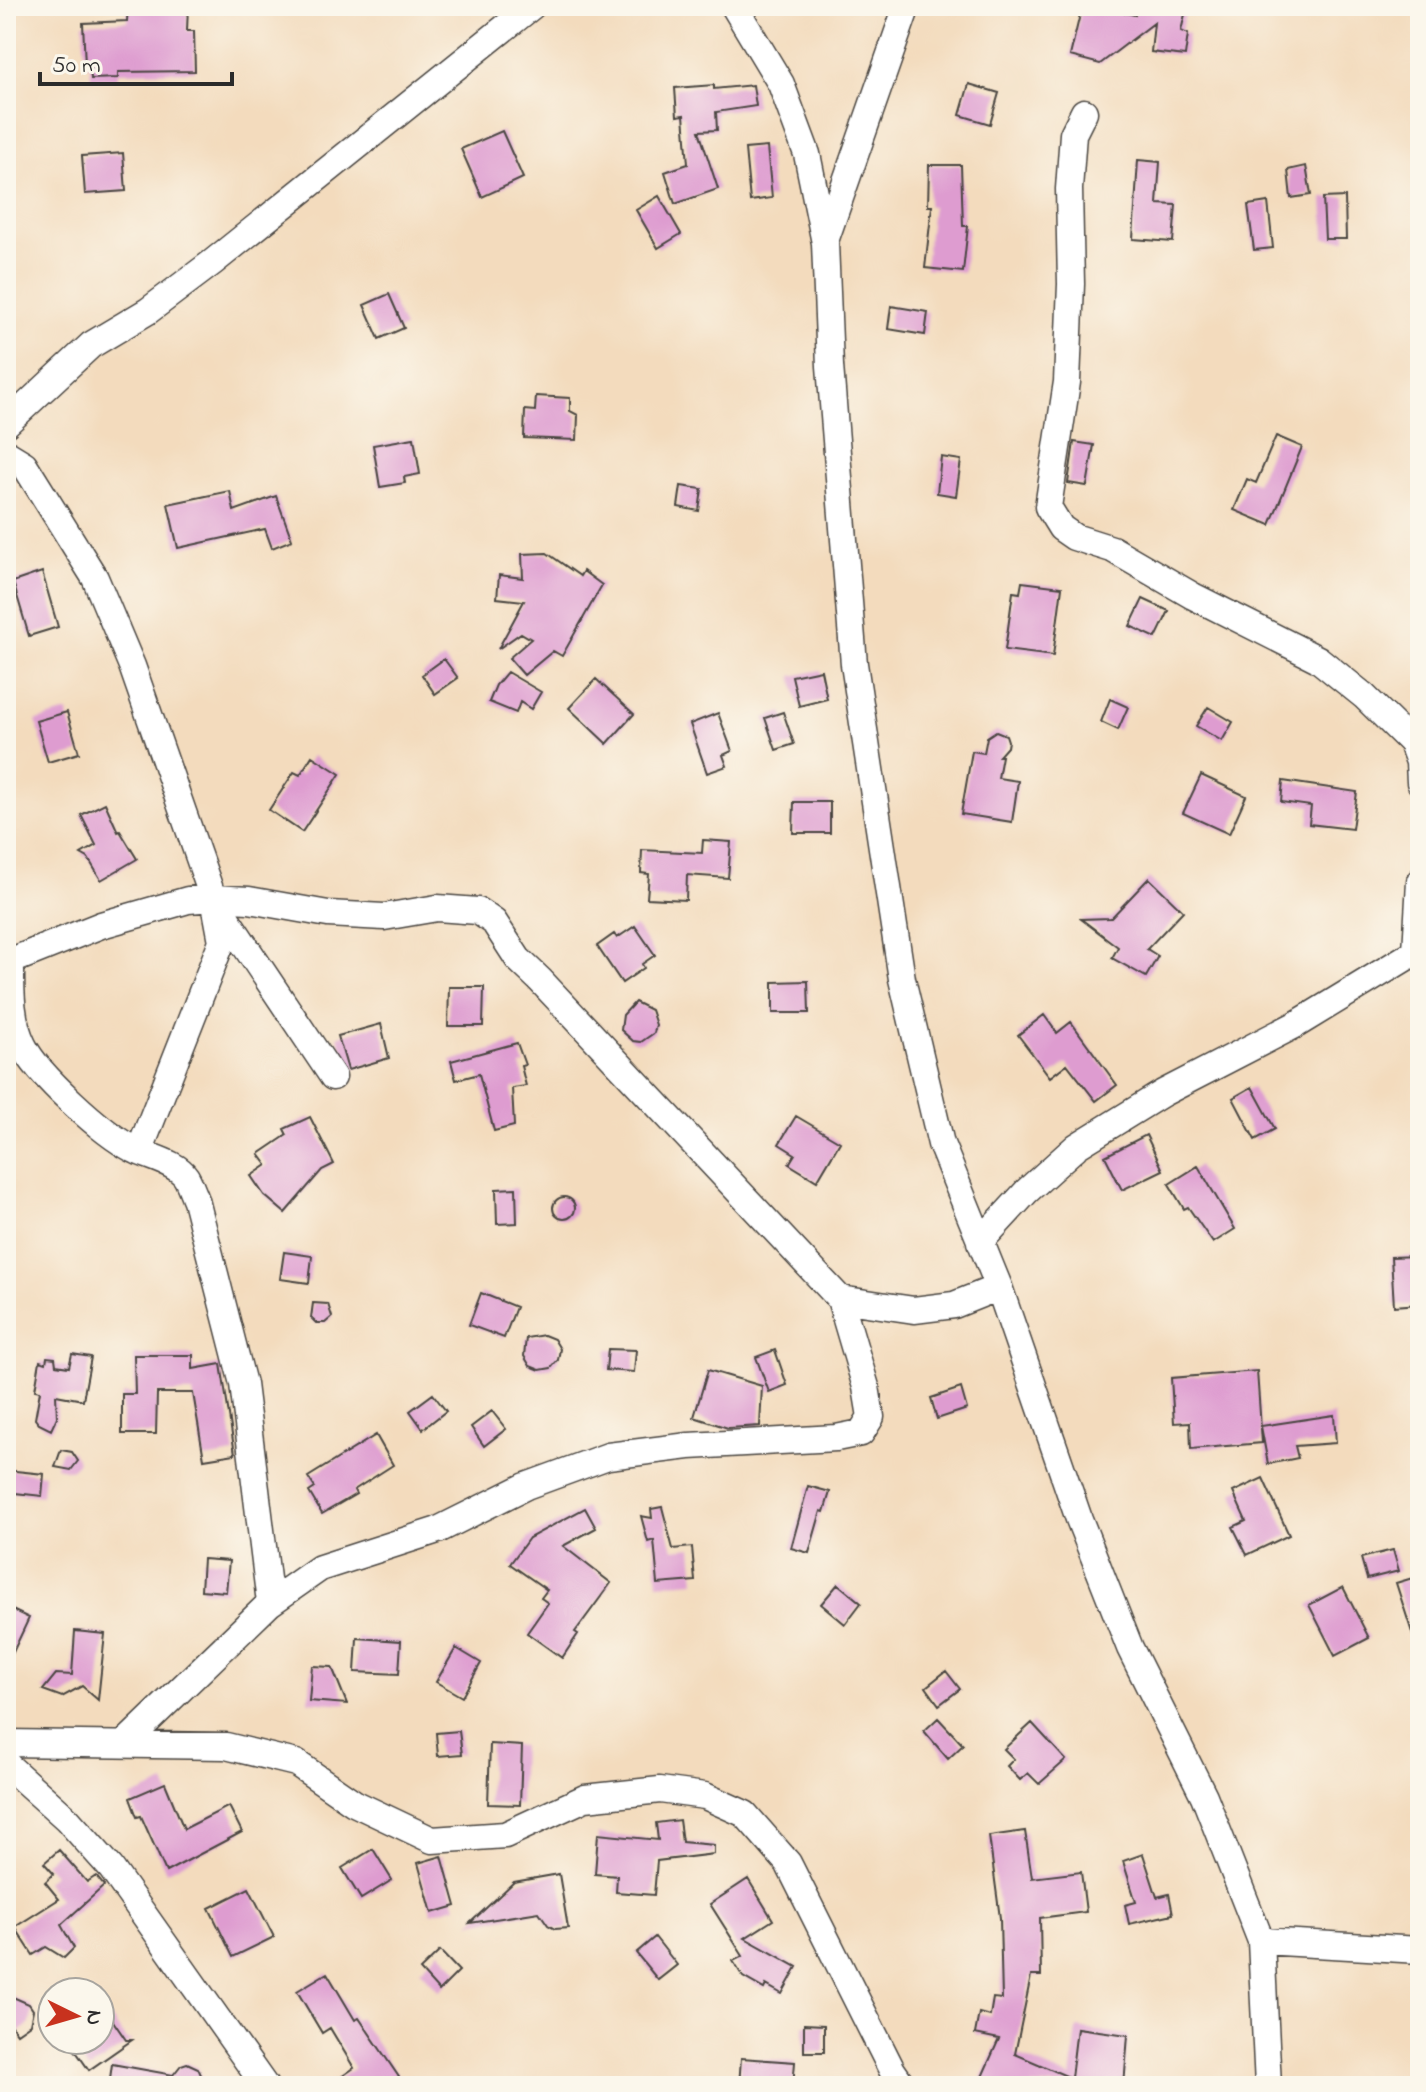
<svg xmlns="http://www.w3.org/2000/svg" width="1426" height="2092" font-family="'Indie Flower',sans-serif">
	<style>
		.building { fill: #de9cd0 }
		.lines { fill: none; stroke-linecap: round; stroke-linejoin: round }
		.minor-casing { stroke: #494541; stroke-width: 29 }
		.minor { stroke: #fff; stroke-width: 26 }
	</style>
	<rect width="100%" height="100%" fill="#fbf7ec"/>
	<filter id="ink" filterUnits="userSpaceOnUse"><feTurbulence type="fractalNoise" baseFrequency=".0125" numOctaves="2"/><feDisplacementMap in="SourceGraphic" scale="16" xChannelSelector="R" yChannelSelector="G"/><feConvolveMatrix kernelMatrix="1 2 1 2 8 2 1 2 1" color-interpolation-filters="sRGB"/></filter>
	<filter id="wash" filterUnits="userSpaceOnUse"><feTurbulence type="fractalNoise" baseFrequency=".006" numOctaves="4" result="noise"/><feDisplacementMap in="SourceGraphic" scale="32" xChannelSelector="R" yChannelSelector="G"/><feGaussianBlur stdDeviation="1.8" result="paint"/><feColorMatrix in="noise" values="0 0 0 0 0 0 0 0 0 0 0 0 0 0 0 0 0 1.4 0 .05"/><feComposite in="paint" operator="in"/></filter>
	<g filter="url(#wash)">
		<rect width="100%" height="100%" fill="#f3dbbd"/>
		<g id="blocks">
			<path class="building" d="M128,6H188L187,31H194L195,71L118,72V78L91,79L90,65H85L83,23L127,21Z
				M1082,6H1097L1135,15L1137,6H1187L1181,31L1188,34L1185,56L1151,52L1154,23L1100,64L1070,56Z
				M969,84L999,93L990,124L960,115Z
				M714,85V89L753,85L756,106L716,112L717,130L699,131L718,189L675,204L665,172L688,164L684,115L677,116L675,88Z
				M502,131L523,178L482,197L461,149Z
				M767,147L772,198L750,201L745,149Z
				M123,153L126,191L85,194L82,156Z
				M1138,160L1160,162L1157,204L1176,205L1173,242L1133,239Z
				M929,165H961L963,226H968L963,272L925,268L932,206H928Z
				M1306,166L1311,195L1291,198L1288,170Z
				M659,196L681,234L658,248L636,210Z
				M1345,197L1346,239H1325L1323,198Z
				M1268,202L1273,248L1254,250L1248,205Z
				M389,294L404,328L379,339L364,305Z
				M891,306L928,312L925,335L888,329Z
				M536,396L570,398V411L578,415L577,440L524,438L525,410L535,411Z
				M1276,436L1302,447L1270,525L1234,510L1247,479L1256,483Z
				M414,438L420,474L404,477L405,483L380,487L373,445Z
				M1074,442L1094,445L1087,486L1068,483Z
				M941,457L961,460L956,496L937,493Z
				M681,486L702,489L699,511L678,507Z
				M230,491L234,511L276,496L292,540L272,548L265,529L178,548L168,504Z
				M547,553L580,576L583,571L602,585L562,656L553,651L524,675L509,658L531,639L521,633L498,649L524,601L497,598L499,575L523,578L522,554Z
				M42,572L58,627L29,636L13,582Z
				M1022,582L1062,587L1053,656L1005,650L1013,592L1020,593Z
				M1143,599L1169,611L1156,638L1130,626Z
				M444,659L458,678L435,694L422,675Z
				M821,670L827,699L799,706L792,676Z
				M507,672L541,692L531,709L520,702L516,713L489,702L496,685Z
				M596,679L634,714L607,744L569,708Z
				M1110,699L1128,707L1118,730L1101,722Z
				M1208,707L1233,722L1222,741L1196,726Z
				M67,712L79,753L48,762L36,721Z
				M783,712L794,744L776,750L765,718Z
				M718,713L732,751L723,755L727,766L707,773L690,724Z
				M996,731L1006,735L1008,741L1007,747L999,756H1002L998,778L1018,781L1012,822L961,814L972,751L984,753L987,737Z
				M312,756L340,774L302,832L269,810L294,772L300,775Z
				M1201,775L1246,796L1229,834L1183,813Z
				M1283,781L1357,792L1352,829L1309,824L1311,806L1281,802Z
				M794,802H830V833H793Z
				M105,803L118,832L120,831L137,859L101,880L88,858L81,854L96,845L81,815Z
				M703,840L731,842L728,878L687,875L686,900L647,898L649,874L641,873L642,850L702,853Z
				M1149,878L1183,911L1147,949L1158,956L1146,977L1112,958L1118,947L1081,919L1111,918Z
				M635,926L655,955L642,964L644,968L622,983L597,946L614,934L617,938Z
				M808,981L809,1013H773V982Z
				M449,987H484L483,1026H448Z
				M635,1002L651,1010L656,1025L654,1033L641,1042L633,1041L621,1030L623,1015Z
				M1044,1015L1057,1033L1071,1022L1117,1085L1096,1101L1067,1064L1050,1077L1018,1035Z
				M381,1024L389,1058L348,1070L338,1036Z
				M517,1043L525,1065L521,1066L526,1086L512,1088L514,1126L494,1131L479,1074L456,1080L451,1061Z
				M1252,1087L1275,1129L1255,1140L1233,1098Z
				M796,1116L840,1142L817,1181L789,1164L795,1154L779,1144Z
				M310,1117L334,1164L322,1170L285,1213L264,1195L251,1176L267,1165L259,1154L287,1135L284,1129Z
				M1146,1135L1163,1170L1122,1190L1105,1156Z
				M1198,1166L1235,1229L1213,1243L1188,1207L1184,1209L1169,1184Z
				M516,1188L517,1223L497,1224L496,1189Z
				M553 1208a11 11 0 1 1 22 0a11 11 0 1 1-22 0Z
				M284,1252L312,1256L309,1283L280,1279Z
				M1417,1256L1419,1304L1394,1306L1391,1257Z
				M481,1293L516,1307L504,1338L469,1325Z
				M313,1303L328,1304L332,1317L325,1323H316L311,1318Z
				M544,1335L554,1339L560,1349L558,1360L551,1368L540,1370L530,1366L524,1356L526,1338Z
				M608,1349L636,1350L634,1372L606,1370Z
				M775,1350L787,1385L769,1392L756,1357Z
				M72,1354L91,1357L83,1400L56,1395L57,1417L51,1430L39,1424L35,1419L40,1391L35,1390L40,1361L46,1363L47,1357L55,1358L56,1365L69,1367Z
				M134,1355H193V1369L221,1364L235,1454L204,1459L193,1393H157L156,1434H122V1394H135Z
				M708,1370L762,1386L760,1426L728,1428L694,1417Z
				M1257,1371L1262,1443L1191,1449L1190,1422L1174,1423L1171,1378Z
				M961,1388L967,1409L937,1419L931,1398Z
				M433,1394L446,1411L423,1429L410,1411Z
				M492,1411L506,1429L484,1446L471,1427Z
				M1334,1415L1336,1443L1295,1446L1298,1458L1268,1464L1261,1426Z
				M376,1435L393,1465L354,1490L356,1494L322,1514L309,1492L315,1488L308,1477Z
				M61,1450L72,1452L78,1461L71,1470L55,1467Z
				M6,1470L44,1474L42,1496L6,1492Z
				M1263,1478L1289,1535L1247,1555L1233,1527L1246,1521L1233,1492Z
				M808,1486L830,1492L824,1512L821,1511L809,1553L791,1548Z
				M662,1507L673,1549L692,1547L695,1581L658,1584L654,1540L648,1542L641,1516L652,1518L651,1509Z
				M585,1508L596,1528L563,1546L611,1583L575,1632L578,1634L562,1658L527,1633L548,1603L541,1598L547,1590L510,1564L529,1538Z
				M1393,1550L1399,1571L1367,1579L1361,1558Z
				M203,1559L229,1561L226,1592L201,1590Z
				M1416,1577L1420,1588V1644L1416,1645L1396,1583Z
				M838,1584L861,1603L845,1624L821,1604Z
				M1343,1587L1369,1638L1335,1656L1309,1605Z
				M6,1607L29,1618L6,1667Z
				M75,1631L105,1634L98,1700L82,1686L62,1697L43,1690L56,1674L72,1675Z
				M357,1638L401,1641L399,1674L355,1672Z
				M456,1648L481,1663L462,1697L436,1682Z
				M312,1666L332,1667L347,1704L309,1701Z
				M946,1671L960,1689L939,1705L926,1687Z
				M938,1718L963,1745L948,1759L924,1731Z
				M1032,1723L1066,1760L1039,1784L1028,1773L1020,1780L1007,1766L1014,1759L1004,1749Z
				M459,1731L462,1754L438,1756L436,1733Z
				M490,1744L522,1746L520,1805L488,1804Z
				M165,1783L184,1829L229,1806L242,1832L166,1872L141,1816L137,1817L130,1798Z
				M679,1820L682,1842L714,1845V1854L657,1861L654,1895L616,1892L617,1876L595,1874L598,1834L658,1840L656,1823Z
				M1025,1831L1032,1878L1081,1872L1086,1912L1040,1918L1041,1976H1031L1015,2054L1071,2078L1077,2028L1128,2035L1124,2086H996L981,2079L999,2039L975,2034L979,2013L990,2016L993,1998L1002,1999L1000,1918L989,1836Z
				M373,1849L392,1880L361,1899L342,1868Z
				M59,1850L87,1882L96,1876L104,1886L61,1925L74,1948L64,1958L46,1947L33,1955L15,1927L59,1899L45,1882L54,1874L44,1863Z
				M1143,1854L1157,1897L1169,1894L1173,1914L1129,1924L1125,1905L1136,1902L1123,1861Z
				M442,1856L456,1906L432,1913L418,1863Z
				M559,1874L568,1928L555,1929L548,1925L539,1912L470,1923L514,1882Z
				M748,1879L773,1920L745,1938L797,1967L782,1994L766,1985L764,1989L743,1977L733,1961L743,1956L710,1904Z
				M249,1888L274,1937L233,1957L209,1908Z
				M655,1937L677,1965L658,1980L636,1953Z
				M440,1951L459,1971L439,1991L420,1970Z
				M327,1973L355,2020L359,2018L405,2086H328L354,2068L330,2028L322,2033L297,1991Z
				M6,1994L29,2004L33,2010L30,2024L17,2033L7,2019Z
				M100,2002L126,2040H132L89,2070L68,2040H100Z
				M804,2024L824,2025V2052H804Z
				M741,2058L795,2062L793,2086H739Z
				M187,2063L198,2068L206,2086H184L174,2078V2086H109L112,2064L173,2075L181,2065Z"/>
		</g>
	</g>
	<g filter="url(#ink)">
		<use href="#blocks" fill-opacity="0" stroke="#494541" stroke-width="2"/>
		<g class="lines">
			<defs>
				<path id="minor" d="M734,6L781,84L807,154L825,243L830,366L854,664L902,979L941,1144L999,1287L1079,1519L1130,1648L1204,1796L1261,1941L1268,2086
					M1084,112L1073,134L1069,189L1071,284L1067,382L1048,507L1061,528L1074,537L1112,549L1193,596L1318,659L1364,696L1412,743L1419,762L1420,782
					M825,241L907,6
					M6,424L91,345L148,311L213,262L532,6
					M6,453L24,464L95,578L132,666L213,898L333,1077
					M1416,951L1420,881
					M11,961C11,988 10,1019 23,1045C37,1074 103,1134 133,1149C148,1157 176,1162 186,1177C190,1184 193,1193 196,1200L243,1384L270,1603
					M6,963L101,925L188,900L213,898L249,900L328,914L384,917L437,908L478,911L494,922L518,959L540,980L840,1299L914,1310L954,1305L999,1287
					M139,1152L222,941L216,909
					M980,1242L1027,1191L1077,1146L1163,1093L1297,1024L1420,949
					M6,1743L226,1746L296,1763L354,1803L432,1840L505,1835L585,1798L660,1790L705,1796L745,1814L788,1863L892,2070L903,2086
					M125,1743L270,1603L320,1568L438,1530L526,1486L608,1456L689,1446L836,1438L861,1433L871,1417L866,1387L840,1299
					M6,1764L67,1819L111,1868L265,2086
					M1261,1941L1420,1950"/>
			</defs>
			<use href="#minor" class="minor-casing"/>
			<use href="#minor" class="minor"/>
		</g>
	</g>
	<rect width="1426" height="2092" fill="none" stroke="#fbf7ec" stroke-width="32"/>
	<g transform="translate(76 2016) rotate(95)"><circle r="38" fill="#fbf7ec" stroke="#a8a59f" stroke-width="2"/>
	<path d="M0-6L14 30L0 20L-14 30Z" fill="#c8321e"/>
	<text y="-12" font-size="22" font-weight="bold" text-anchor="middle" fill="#2b2b2b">N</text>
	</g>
	<path d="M40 72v12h192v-12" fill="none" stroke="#2b2b2b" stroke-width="4"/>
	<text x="52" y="72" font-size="24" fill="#2b2b2b" stroke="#fbf7ec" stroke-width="6" paint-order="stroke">50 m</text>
</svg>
